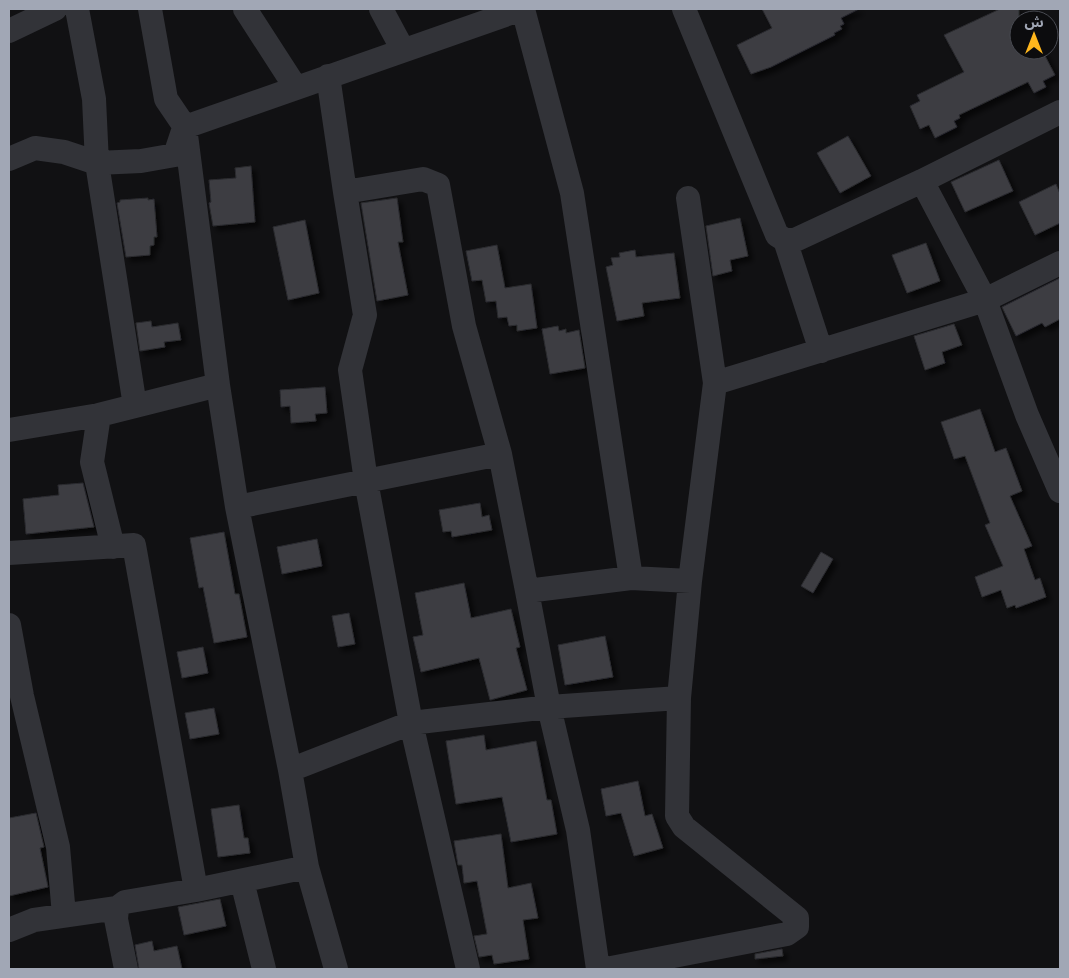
<svg xmlns="http://www.w3.org/2000/svg" width="1069" height="978" font-family="Raleway,'Noto Sans Arabic',sans-serif">
	<style>
		.building { fill: #3d3e43; stroke: #2b2b2f; filter: url(#shadow) }
		.lines { fill: none; stroke-linecap: round; stroke-linejoin: round }
		.minor { stroke: #323338; stroke-width: 24 }
	</style>
	<defs>
		<filter id="shadow"><feDropShadow dx="4.5" dy="4.5" stdDeviation="2.5" flood-color="#0009"/></filter>
	</defs>
	<rect width="100%" height="100%" fill="#111113"/>
	<path class="building" d="M762,9H859L841,18L844,24L840,26L842,29L834,33L835,35L771,67L751,74L737,45L772,28Z
		M1000,9H1019V50H1042L1055,75L1043,81L1046,87L1034,93L1028,82L959,115L960,118L954,121L957,127L935,138L929,125L920,129L910,106L920,101L917,95L964,72L944,35Z
		M848,136L871,176L840,193L817,153Z
		M999,160L1013,191L965,212L951,182Z
		M251,166L255,222L213,226L209,203L211,202L209,180L236,178L235,168Z
		M1056,184L1060,194V223L1035,235L1019,202Z
		M148,198V200L154,199L157,237H154V245L150,246V255L126,257L117,203L120,202V200Z
		M397,198L403,242H398L408,295L377,301L361,203Z
		M740,218L748,256L730,260L732,271L713,276L706,226Z
		M305,220L319,293L288,300L273,227Z
		M926,243L940,281L907,293L892,255Z
		M497,245L505,288L531,284L537,328L517,331V325L509,326L507,317L498,318L496,301L486,302L482,280L472,281L466,251Z
		M635,250L636,257L674,253L680,298L642,303L644,316L617,321L606,267L613,265L611,258L620,257L619,253Z
		M1060,278V319L1045,327L1042,323L1016,336L1002,307Z
		M151,321L152,327L178,323L181,340L164,342L165,347L140,351L136,323Z
		M954,324L962,345L942,352L945,363L925,370L914,336Z
		M558,326L559,331L566,329V333L579,330L585,368L550,374L542,329Z
		M325,387L327,413L315,414L316,421L291,423L290,406L281,407L280,390Z
		M980,409L995,452L1006,448L1022,491L1010,496L1032,546L1024,549L1035,580L1040,578L1046,597L1016,608L1015,605L1007,608L1001,590L982,597L975,577L1003,566L985,525L990,523L965,456L954,459L941,422Z
		M83,483L94,527L26,534L23,499L59,495L58,485Z
		M480,503L482,517L489,515L492,530L452,537L451,531L443,532L439,510Z
		M224,532L235,594H239L247,637L214,643L203,587L199,588L190,538Z
		M317,539L322,566L282,574L277,547Z
		M821,552L833,559L813,593L801,586Z
		M464,583L471,618L511,609L520,647L516,648L527,690L490,700L479,658L421,672L413,637L423,635L415,593Z
		M349,613L355,644L338,647L332,616Z
		M605,636L613,677L565,685L558,645Z
		M203,647L208,673L182,678L177,652Z
		M214,708L219,734L190,739L185,713Z
		M484,735L486,750L536,741L547,800H551L557,834L511,842L502,797L456,804L446,741Z
		M638,781L645,816L652,814L663,848L634,856L621,813L606,816L601,789Z
		M239,805L244,838H248L250,853L218,857L211,809Z
		M36,813L44,847L40,848L48,887L9,896V818Z
		M501,834L508,888L531,883L538,918L523,920L529,959L494,964L492,955L479,957L474,936L487,934L477,881L464,883L462,865H458L454,841Z
		M220,899L226,926L184,935L178,907Z
		M152,941L154,951L177,946L182,969H139L135,945Z
		M782,949L783,956L755,959V954Z"/>
	<g class="lines">
		<path class="minor" d="M77,9L94,99L97,163L141,161L175,155L184,128
			M150,9L166,99L185,127L218,385L237,507
			M245,9L296,88
			M381,9L403,50
			M523,9L572,193L631,578L690,581L715,383L688,198
			M684,9L777,235L785,240H795L922,181L1060,112
			M9,31L55,9
			M328,76L345,192
			M185,127L522,9
			M9,159L35,148L64,152L97,163L135,406
			M922,181L985,300L1027,415L1060,491
			M785,240L821,351
			M715,383L985,300L1060,263
			M99,415L218,385
			M9,430L99,415L92,462L113,547
			M500,454L366,481L350,370L365,315L345,192L423,179L438,185L464,326L500,454L527,591
			M9,553L134,545L196,890
			M9,625L22,696L58,847L64,915
			M290,770L307,867L336,969
			M242,881L264,969
			M9,930L34,920L117,908
			M126,969L116,919L117,908L125,902L196,890L307,867
			M468,969L411,723L290,770L237,507L366,481L411,723L549,707L527,591L631,578
			M598,969L578,830L549,707L679,698
			M606,969L787,934L797,927V918L684,827L677,816L679,698L690,581"/>
	</g>
	<rect width="1069" height="978" fill="none" stroke="#a1a7b5" stroke-width="20"/>
	<g transform="translate(1034 35)"><circle r="24" fill="#0c0c0e" stroke="#484a51"/>
	<path d="M0-4L9 19L0 12L-9 19Z" fill="#ffb71d"/>
	<text y="-8" font-size="14" font-weight="bold" text-anchor="middle" fill="#a1a7b5">ش</text>
	</g>
</svg>
